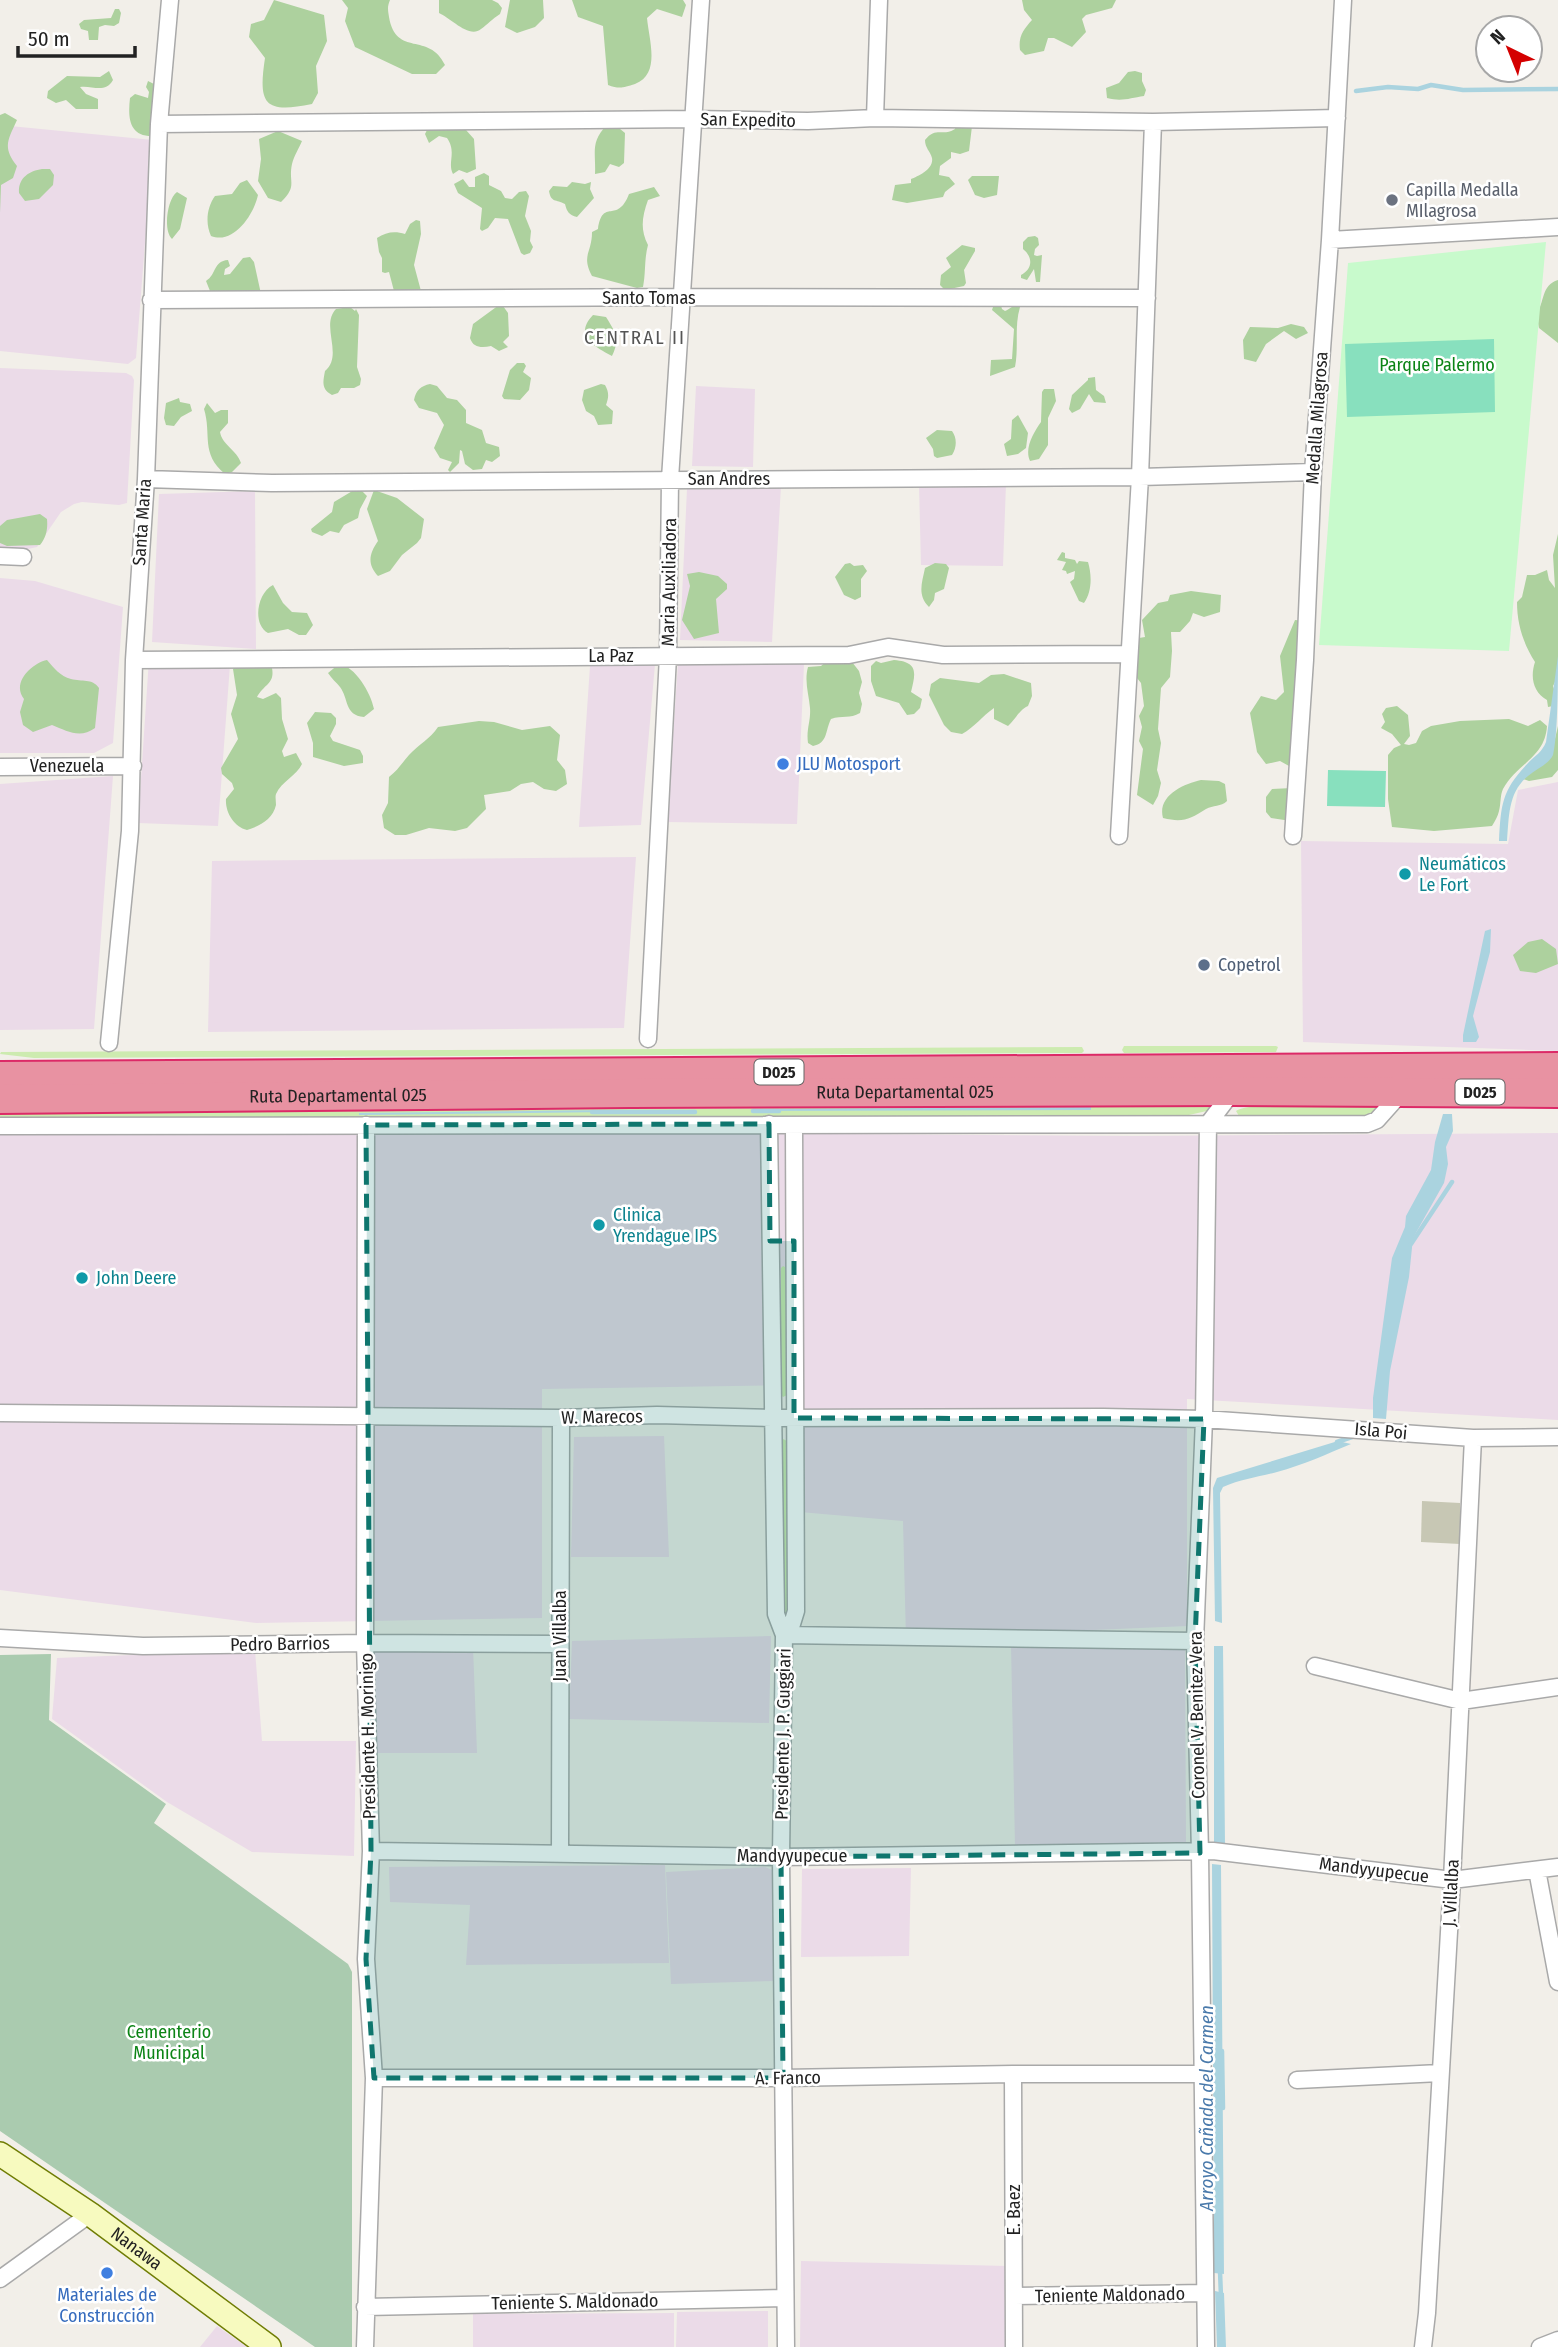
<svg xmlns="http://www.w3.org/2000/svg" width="1558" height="2347" font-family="'Fira Sans Condensed',sans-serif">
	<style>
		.industrial { fill: #ebdbe8 }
		.construction { fill: #c7c7b4 }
		.grass { fill: #cdebb0 }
		.forest { fill: #add19e }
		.cemetery { fill: #aacbaf }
		.park { fill: #c8facc }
		.pitch { fill: #88e0be }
		.water { fill: #aad3df }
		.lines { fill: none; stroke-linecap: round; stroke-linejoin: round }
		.stream { stroke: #aad3df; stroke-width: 4.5 }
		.street-casing { stroke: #a9a9a9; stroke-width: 19 }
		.secondary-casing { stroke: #707d05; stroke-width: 26 }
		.highway-casing { stroke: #dc2a67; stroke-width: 32 }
		.street { stroke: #fff; stroke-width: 16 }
		.secondary { stroke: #f7fabf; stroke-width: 23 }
		.highway { stroke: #e892a2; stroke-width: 28 }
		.marked { fill: #0f766e; fill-opacity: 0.2; stroke: #0f766e; stroke-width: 5; stroke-dasharray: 14 9; stroke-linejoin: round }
		.worship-dot { fill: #6b7280; stroke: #fff; stroke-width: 2.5 }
		.shop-dot { fill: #3f7fe0; stroke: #fff; stroke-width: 2.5 }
		.culture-dot { fill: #0f9aa8; stroke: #fff; stroke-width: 2.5 }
		.service-dot { fill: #5c6f8a; stroke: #fff; stroke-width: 2.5 }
		.labels { text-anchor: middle; stroke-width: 5; stroke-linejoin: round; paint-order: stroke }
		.shield { fill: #fff; stroke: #646464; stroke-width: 2 }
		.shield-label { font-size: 16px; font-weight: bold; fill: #222 }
		.street-label { font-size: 18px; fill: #222; stroke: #fff }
		.worship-label { font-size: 18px; fill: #5b616d; stroke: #fff; text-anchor: start }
		.park-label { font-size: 18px; fill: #0c8416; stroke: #fff }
		.shop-label { font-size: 18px; fill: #366cbe; stroke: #fff; text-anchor: start }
		.culture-label { font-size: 18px; fill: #0d838f; stroke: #fff; text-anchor: start }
		.service-label { font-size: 18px; fill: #4e5e75; stroke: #fff; text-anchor: start }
		.neighbourhood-label { font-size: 19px; letter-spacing: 2px; fill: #555; stroke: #fff }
		.water-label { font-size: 19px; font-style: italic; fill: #4a7aab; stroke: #fff }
	</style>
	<rect width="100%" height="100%" fill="#f2efe9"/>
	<path class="industrial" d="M0,125L153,140L136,358L128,364L0,351Z
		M0,368L126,373L132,376L134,380L127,503L119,505L82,502L74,504L61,512L37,547L28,549L0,547Z
		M696,386L755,389L753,467L692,466Z
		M1006,484L1003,566L921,565L919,485Z
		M781,486L772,642L680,640L687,489Z
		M255,491L256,649L152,642L159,494Z
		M0,578L35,581L123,607L113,743L94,753H0Z
		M149,659L230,665L218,826L138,823Z
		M655,664L641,825L579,827L590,666Z
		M678,664H804L797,824L667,822Z
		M113,776L94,1029L0,1030V784Z
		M1558,782V1051L1303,1042L1301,841L1508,844L1518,790Z
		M636,857L624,1028L208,1032L212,861Z
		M690,1133L1135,1136L1558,1133V1420L1187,1399V1626L906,1638L903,1521L800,1512L795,1385L542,1389V1618L256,1623L0,1590V1134Z
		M664,1436L669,1557H571L574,1437Z
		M771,1636L769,1723L569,1719L572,1641Z
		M1011,1644L1185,1649L1186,1842L1015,1846Z
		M473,1647L477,1753H375L370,1652Z
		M255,1650L262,1741H356L354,1856L252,1852L167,1802L52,1719L57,1658Z
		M665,1865L669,1963L466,1965L470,1905L390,1902L389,1867Z
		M765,1867L772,1870L773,1873L774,1981L671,1984L666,1872Z
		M911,1868L909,1956L801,1957L802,1869Z
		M801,2261L1007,2266L1005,2347H800Z
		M768,2311V2347H676L677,2312Z
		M674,2313V2347H473V2314Z
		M217,2326L247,2347H200Z"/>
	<path class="construction" d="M1422,1501L1460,1503V1544L1421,1542Z"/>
	<path class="grass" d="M1124,1046H1276L1278,1047L1276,1052L1124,1053L1122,1050Z
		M1082,1047L1084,1051L1082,1053L34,1058L0,1054L1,1052Z
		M1372,1105L1377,1108L1372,1115L1244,1116H1239L1236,1111C1250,1101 1349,1105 1372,1105Z
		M1188,1106L1213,1107L1211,1110L1189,1115L0,1120V1115L8,1112Z
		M783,1266L787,1268V1395L783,1397L781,1395V1268Z
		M783,1439L787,1441V1618L783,1621L781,1441Z"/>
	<path class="forest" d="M274,0L324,15L327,41L316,66L318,93L312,104C264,114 258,104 265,58L249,37L251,24L264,20Z
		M342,0H390C387,7 388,10 389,17C396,58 429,31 445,65L436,74H412L355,47L345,21L348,8Z
		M439,0H492L498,3L502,8L500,14C492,19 488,24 481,29C469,39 451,18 439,13Z
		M510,0H543L544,18L535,27L517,33L505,27Z
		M572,0H683L686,5L682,17L657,9L647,18C649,40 661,74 635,84C623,88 619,89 608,85L603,26L578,17Z
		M1022,0H1116L1112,8L1086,15L1082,19L1086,32L1072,47L1054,38H1048L1044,51L1025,55L1020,50C1018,36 1024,29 1032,20L1024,10Z
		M115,9H119L121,13L119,23L114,26L105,25L99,27L98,40H89L88,31L81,29L79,24L84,20L111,18Z
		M109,71L113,80C105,94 92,85 80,87L86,94L98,99V109H76L66,100L56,103L47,98L48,91L67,76L100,77Z
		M1135,71L1142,73V81L1146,90L1144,96C1130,98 1122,102 1107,98L1106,88L1119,83L1128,72Z
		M148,81L160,87L152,136C128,136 128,116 130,98L135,94L148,98L149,92L146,87Z
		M5,113L17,120C8,140 2,147 17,166L13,178L1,185L0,213V115Z
		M973,118L969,151L960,154L951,152V158L940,166L939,175L949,177L955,184L945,192L943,197L907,203L892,200L895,185L911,183V179C918,176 934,169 932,158C930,151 925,148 925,140C936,126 943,137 955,129L956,122Z
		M465,124L466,130L474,139L476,169L467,173L459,170L453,174C447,163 457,152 447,138L439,136L429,143L425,134L428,128Z
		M614,124L625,133L624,163L619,167L610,164L605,172L595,174C596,152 590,142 607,125Z
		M278,131L302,141C299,148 294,156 292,164C288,183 298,185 281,202L268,198L258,181L261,159L259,139Z
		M42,169H50L54,175L53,185L39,199L25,201L19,193C18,178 29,171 42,169Z
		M484,173L489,176V185L501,191L505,198L512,199L519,192L526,191L529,196L525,216L531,231L530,241L533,247L530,253L524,255L521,253L508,219L495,218L488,228L482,231L480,229L482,208L458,193L454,184L463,179L469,187H475V177Z
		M972,176H999L997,195L984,198L975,195L968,180Z
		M247,180L258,195C254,214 234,245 211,236C205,223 207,207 215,196L232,194L240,183Z
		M572,182L585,184L591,182L590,189L594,198L577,217C569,215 567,212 565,204C556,199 551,203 549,191L553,186L567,187Z
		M654,187L660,196L648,200C642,217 640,229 648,245C644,260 646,272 643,287L637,288L592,276C581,255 592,253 592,232L598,229C603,197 617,225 629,194Z
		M177,192L187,198L180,229L172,239C163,231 167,199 177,192Z
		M416,220L420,221L421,234L414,265L421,291L420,293L394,291L389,272L385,273L382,272V258L379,252L377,238C386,232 395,231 405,234L410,224Z
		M1035,236L1038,238L1039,245L1035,249L1034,255L1037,256L1042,255L1040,282H1036L1034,269L1027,280L1021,278V275C1033,269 1033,257 1023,249V242L1028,237Z
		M962,245L975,248V251L964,270L966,283L964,286L945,290L940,285L941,275L951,267L946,258Z
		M250,257L254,262L261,294L210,291L206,281C217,274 213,261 228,260L230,266L225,269L224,275L230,274L243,258Z
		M1558,280V343L1539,328L1536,315C1545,302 1541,285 1558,280Z
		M1000,302L1002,309L1005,311C1010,309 1013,305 1018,304L1020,307C1014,327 1019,347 1015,367L990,376L991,360L1012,359L1014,329L992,310L994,304Z
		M499,305L503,306L508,313L509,336L503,342L508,347L499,351L491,346C482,348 473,348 470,338L473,324Z
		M350,307L355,311L356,309L359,315L357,367L361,379L360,385L354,388H341L338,393L332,395C321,389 323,382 325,371C344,355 320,326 336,309Z
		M593,315L606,317C616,333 620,339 612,356C595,347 573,336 593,315Z
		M1291,324L1304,327L1308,333L1296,339L1284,331L1266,344L1256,362L1244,359L1243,340L1250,327L1278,328Z
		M517,363H524L526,366L523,372L531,378L529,390L520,400L504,399L502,396L510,370Z
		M1095,377L1096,390L1104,396L1106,403L1094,402L1089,394L1080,409L1072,413L1069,409L1072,395L1088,380V378Z
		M430,384L437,386L447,398L457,400L466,410V423L482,430L486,443L499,447L500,456L492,462L486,460L482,469L473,470L465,464L462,451L460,450L459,463L450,472L448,470L452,462L440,458L434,448L444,425L437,413L419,408L414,400C416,390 421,386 430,384Z
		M601,384L605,385C609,392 609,397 606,405L613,411L612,424L598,425L594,416L586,411L582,400L584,390Z
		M1044,389H1054L1056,401L1048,418V445L1039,459L1030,461C1024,448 1034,432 1041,422L1042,392Z
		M179,398L180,402L190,404L192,411L181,417L174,426L166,425L164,418L166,403Z
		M207,403L215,413L221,410H228V423L220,432C222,445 237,450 241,463L232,472L225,474C200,453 212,435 204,409Z
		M1018,415L1028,433L1026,448L1018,454L1007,456L1004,444L1011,439L1012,420Z
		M937,430L952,431C957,438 957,447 952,455L937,458L934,456L933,449L926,438Z
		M354,490L362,491L367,496L360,509L358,518L344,525L339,533L330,531L322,536L312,532L311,529L332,512L334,502Z
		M374,490L397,498L424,519L421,538L417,543L402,555L390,571L378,576C367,564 369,554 378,541L367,509Z
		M40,514L47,519C48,529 46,538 40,545L7,546L0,543V526L7,520Z
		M1558,534V662L1556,680L1553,686L1555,692L1553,706L1548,707L1547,700C1533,692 1530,677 1535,662C1523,643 1517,624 1517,602L1522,597L1527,575H1535L1547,570L1549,580L1555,588L1553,555Z
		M1062,552L1065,553V558L1075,560L1077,564L1079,561L1088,562C1092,575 1092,592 1084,603L1079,601L1070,582L1074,579L1075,571L1067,574L1066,571L1062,570L1066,562L1057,560Z
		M850,563L854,566L863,565L867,571L861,579V597L855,600L844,595L835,577L845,564Z
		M935,563L946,564L949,568L944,589L935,593L934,600L929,607C917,595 922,583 925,568Z
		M699,572L718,576L727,584V589L716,599L719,633L694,639L682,620L690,586L687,574Z
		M273,585L283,603L292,612L307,613L313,625L306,635H299L288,629L268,633C252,624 257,593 273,585Z
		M1191,591L1221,595L1220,612L1204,617L1193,613L1190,621L1180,632H1171L1172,651L1170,677L1161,688L1158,729L1161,743L1157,770L1161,783L1158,796L1153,805L1137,795L1143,749L1139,741L1142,727L1139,716L1144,706L1141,683L1137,678L1131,663L1133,639L1145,637L1142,620L1158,603L1168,601L1170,595Z
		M1295,620L1306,621L1305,754L1289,766L1280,761L1266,764L1257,752L1250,713L1261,696L1276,700L1284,692L1280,656Z
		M47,660C54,668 60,676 71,679C82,682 92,678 99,688L95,728C80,739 67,731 52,725L33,732L23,725L20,712L24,699C11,683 32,663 47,660Z
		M894,660C918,662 916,672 911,692L922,699L920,708L914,714L907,715L899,703L876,696L871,681V666L876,661L881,663Z
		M826,662H852L859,671L862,682L859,693L862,704L860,713C850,719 842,715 831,719C825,731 828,743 813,746L808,743C806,729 811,721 810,708C809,694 804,682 808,667L821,666Z
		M238,664H258L272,668C275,684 264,684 257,697L263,699L276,693L281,698L282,719L288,739L282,751L284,757L296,753L302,764C297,775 281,782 276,794C275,797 276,801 276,805C273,819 260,826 247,830C234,827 225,812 226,799L234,789L232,783L222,774L221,768L238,739L231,714L237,695L233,669Z
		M339,664C355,666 371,693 374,709L364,717C344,715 349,699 340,687C336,682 332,679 328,673Z
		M1004,674L1031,683L1032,696L1028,706C1018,711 1016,719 1008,726L994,719V708C982,716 975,727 962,734L951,732L944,725L929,695L931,684L940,678L979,683L991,675Z
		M1397,706L1408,715L1410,736L1404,744L1409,745L1416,743L1422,731L1431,726L1460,721L1509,719L1528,726L1540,720L1547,726C1545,758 1517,763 1503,789C1500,795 1501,804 1499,811C1498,816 1495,821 1492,826L1434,831L1392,827L1388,799V755L1394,748L1401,745L1392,734L1381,728L1385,722L1382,714L1386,708Z
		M315,712L331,713L336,718V724L330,736L333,741L360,750L363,756V763L344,766L313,757V743L307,723Z
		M479,721L494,722L522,730L550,726L560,735L557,760L565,770L567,784L556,791L544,789L533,782L521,784L510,791L484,795L486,809L467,828L455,831L429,828L406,835H395L384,828L382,815L388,803L389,777C398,770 402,763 409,755C419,744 430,739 438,727Z
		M1558,726V770L1552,777L1529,781L1523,779L1553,747Z
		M1201,780L1219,781L1225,784L1227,801C1221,807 1213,805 1206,809C1190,819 1183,823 1163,818C1157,796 1183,784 1201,780Z
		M1292,788L1291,821L1271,818L1266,812V797L1272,789Z
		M1542,939L1556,949L1558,964L1536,973L1520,971L1513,955L1528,942Z"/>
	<path class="cemetery" d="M51,1654L49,1720L166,1804L154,1823L348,1964L352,1972V2347H315L0,2131V1655Z"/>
	<path class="park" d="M1546,242L1509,651L1319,645L1348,263Z"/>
	<path class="pitch" d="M1494,339L1495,412L1347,417L1345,344Z
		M1328,770L1386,771L1385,807L1327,806Z"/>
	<path class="water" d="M1558,656C1558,679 1558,735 1553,755C1549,764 1536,769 1528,776C1508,792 1509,817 1507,841H1499C1501,803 1502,790 1529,762C1536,755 1542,752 1546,742Z
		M1491,929L1490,952L1473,1016L1479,1037L1476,1042H1463V1035L1485,931Z
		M1091,1107V1110L761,1111V1109Z
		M611,1110V1112L359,1115V1113Z
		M1443,1114H1452L1453,1131L1446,1147L1448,1164L1444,1183L1413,1238L1409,1277L1390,1371L1386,1419L1373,1418V1398L1392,1258L1405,1227L1406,1216L1431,1170L1435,1142Z
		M1338,1441L1351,1444C1327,1454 1303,1465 1277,1472C1259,1477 1241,1479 1223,1487L1220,1493L1222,1623L1215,1621L1213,1488L1217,1478Z
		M1214,1646H1223L1225,1844L1214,1843Z
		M1212,1864L1221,1865L1224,2274L1214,2273Z
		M1215,2291L1224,2293L1226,2347H1217Z"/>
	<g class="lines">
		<path class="stream" d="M1356,91L1388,87L1418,89L1431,85L1463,90L1558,89
			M753,1111H779
			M592,1112H695
			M1411,1244L1452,1182
			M1337,1442L1355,1436
			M1222,2051L1223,2108
			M1220,2271L1221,2297"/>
		<defs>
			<path id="street" d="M875,118L879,0
				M159,124L693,119L808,121L875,118L1153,122L1337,118
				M1330,240L1558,227
				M151,300L683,297L1147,298
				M146,479L272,483L1140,477L1313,472
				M0,556L23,557
				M134,660L849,655L888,647L943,655L1129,654
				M0,767L133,766
				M1119,836L1140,477L1153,122
				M1293,836L1305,660L1313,472L1330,240L1343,0
				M648,1039L668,656L670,479L701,0
				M109,1043L130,831L134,660L146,479L159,124L170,0
				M769,1124L776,1614L784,1635
				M0,1126L1367,1124L1377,1120L1402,1092
				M0,1413L561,1418L657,1415L772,1418L1103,1417L1204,1419L1473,1438L1558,1437
				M784,1635L1195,1641
				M0,1638L143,1646L365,1643L560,1644
				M1315,1666L1461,1701L1558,1687
				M371,1851L781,1857L1213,1851L1452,1880L1558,1867
				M560,1853L561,1418
				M1537,1870L1558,1982
				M1013,2074L1014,2347
				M374,2078H783L1013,2074H1202
				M1297,2080L1440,2073
				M0,2279L90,2214
				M1014,2296L1205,2293
				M365,2307L785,2298
				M365,2347L374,2078L366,1959L371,1851L365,1643L366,1125
				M786,2347L781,1857L784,1635L792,1624L796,1611L794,1125
				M1206,2347L1200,1853L1195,1641L1204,1419L1208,1124L1233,1091
				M1423,2347L1427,2313L1452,1880L1473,1438
				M1540,2347L1558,2340"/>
			<g id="secondary">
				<path id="s1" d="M0,2154L90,2214L269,2347"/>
			</g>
			<g id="highway">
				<path d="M0,1076L1558,1067"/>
				<path id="s2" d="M0,1099L629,1093L1233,1091L1558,1093"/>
			</g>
		</defs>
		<use href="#street" class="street-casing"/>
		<use href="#secondary" class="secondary-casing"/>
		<use href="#highway" class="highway-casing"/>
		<use href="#street" class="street"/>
		<use href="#secondary" class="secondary"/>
		<use href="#highway" class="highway"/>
	</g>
	<path class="marked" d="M769,1124L770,1241H794V1418L1204,1419L1195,1641L1200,1853L781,1857L783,2078H374L366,1959L371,1851L366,1125Z"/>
	<circle class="worship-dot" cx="1392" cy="200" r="7"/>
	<g class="shop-dot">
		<circle cx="783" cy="764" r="7"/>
		<circle cx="107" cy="2273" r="7"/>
	</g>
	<g class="culture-dot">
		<circle cx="1405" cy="874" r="7"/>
		<circle cx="599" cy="1225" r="7"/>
		<circle cx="82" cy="1278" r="7"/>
	</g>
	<circle class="service-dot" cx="1204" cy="965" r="7"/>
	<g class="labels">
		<g class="shield">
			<rect x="754.5" y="1059.5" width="49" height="25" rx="5"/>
			<rect x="1455.5" y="1079.5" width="49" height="25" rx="5"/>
		</g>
		<g class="shield-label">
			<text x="779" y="1078">D025</text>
			<text x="1480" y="1098">D025</text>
		</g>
		<g class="street-label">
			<text transform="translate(748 120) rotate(1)" y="6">San Expedito</text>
			<text x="649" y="304">Santo Tomas</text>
			<text transform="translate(1317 418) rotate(-86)" y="6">Medalla Milagrosa</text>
			<text x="729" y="485">San Andres</text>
			<text transform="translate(142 522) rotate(-86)" y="6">Santa Maria</text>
			<text transform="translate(669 582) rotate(-89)" y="6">Maria Auxiliadora</text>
			<text x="611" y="662">La Paz</text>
			<text x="67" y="772">Venezuela</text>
			<text dy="6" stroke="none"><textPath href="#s2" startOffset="905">Ruta Departamental 025</textPath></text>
			<text dy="6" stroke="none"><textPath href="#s2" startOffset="338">Ruta Departamental 025</textPath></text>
			<text transform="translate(602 1417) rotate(-1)" y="6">W. Marecos</text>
			<text transform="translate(1381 1431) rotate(5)" y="6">Isla Poi</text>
			<text transform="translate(560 1636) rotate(-90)" y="6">Juan Villalba</text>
			<text transform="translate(280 1644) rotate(-1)" y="6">Pedro Barrios</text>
			<text transform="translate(1197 1715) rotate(-91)" y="6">Coronel V. Benitez Vera</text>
			<text transform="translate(783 1734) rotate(-89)" y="6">Presidente J. P. Guggiari</text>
			<text transform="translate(368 1736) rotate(-91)" y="6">Presidente H. Morinigo</text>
			<text x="792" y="1862">Mandyyupecue</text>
			<text transform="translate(1374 1870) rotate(7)" y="6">Mandyyupecue</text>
			<text transform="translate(1451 1893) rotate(-87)" y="6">J. Villalba</text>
			<text transform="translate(788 2078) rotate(-1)" y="6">A. Franco</text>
			<text transform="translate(1014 2210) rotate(-90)" y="6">E. Baez</text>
			<text dy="6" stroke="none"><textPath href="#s1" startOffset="166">Nanawa</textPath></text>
			<text transform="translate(1110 2295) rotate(-1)" y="6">Teniente Maldonado</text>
			<text transform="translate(575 2302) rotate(-1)" y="6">Teniente S. Maldonado</text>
		</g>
		<g class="worship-label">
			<text x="1406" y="196">Capilla Medalla<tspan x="1406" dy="21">MIlagrosa</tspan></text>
		</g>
		<g class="park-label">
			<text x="1437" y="371">Parque Palermo</text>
			<text x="169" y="2038">Cementerio<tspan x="169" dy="21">Municipal</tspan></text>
		</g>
		<g class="shop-label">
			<text x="797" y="770">JLU Motosport</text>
			<text x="107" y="2301" text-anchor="middle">Materiales de<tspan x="107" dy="21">Construcción</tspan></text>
		</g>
		<g class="culture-label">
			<text x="1419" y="870">Neumáticos<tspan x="1419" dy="21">Le Fort</tspan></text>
			<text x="613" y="1221">Clinica<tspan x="613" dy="21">Yrendague IPS</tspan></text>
			<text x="96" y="1284">John Deere</text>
		</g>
		<g class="service-label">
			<text x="1218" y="971">Copetrol</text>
		</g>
		<g class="neighbourhood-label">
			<text x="635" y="344">CENTRAL II</text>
		</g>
		<g class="water-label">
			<text transform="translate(1206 2108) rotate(-90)" y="7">Arroyo Cañada del Carmen</text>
		</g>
	</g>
	<g transform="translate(1509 49) rotate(317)"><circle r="33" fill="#ffffff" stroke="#a7a7a7" stroke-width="2"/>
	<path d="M0-5L12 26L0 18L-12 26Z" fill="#d40000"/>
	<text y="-10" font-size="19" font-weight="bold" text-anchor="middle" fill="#222222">N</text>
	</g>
	<path d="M18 46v10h117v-10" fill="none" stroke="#222222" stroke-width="3.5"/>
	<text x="28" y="46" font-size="21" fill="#222222" stroke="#ffffff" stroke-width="5" paint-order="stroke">50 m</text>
</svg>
